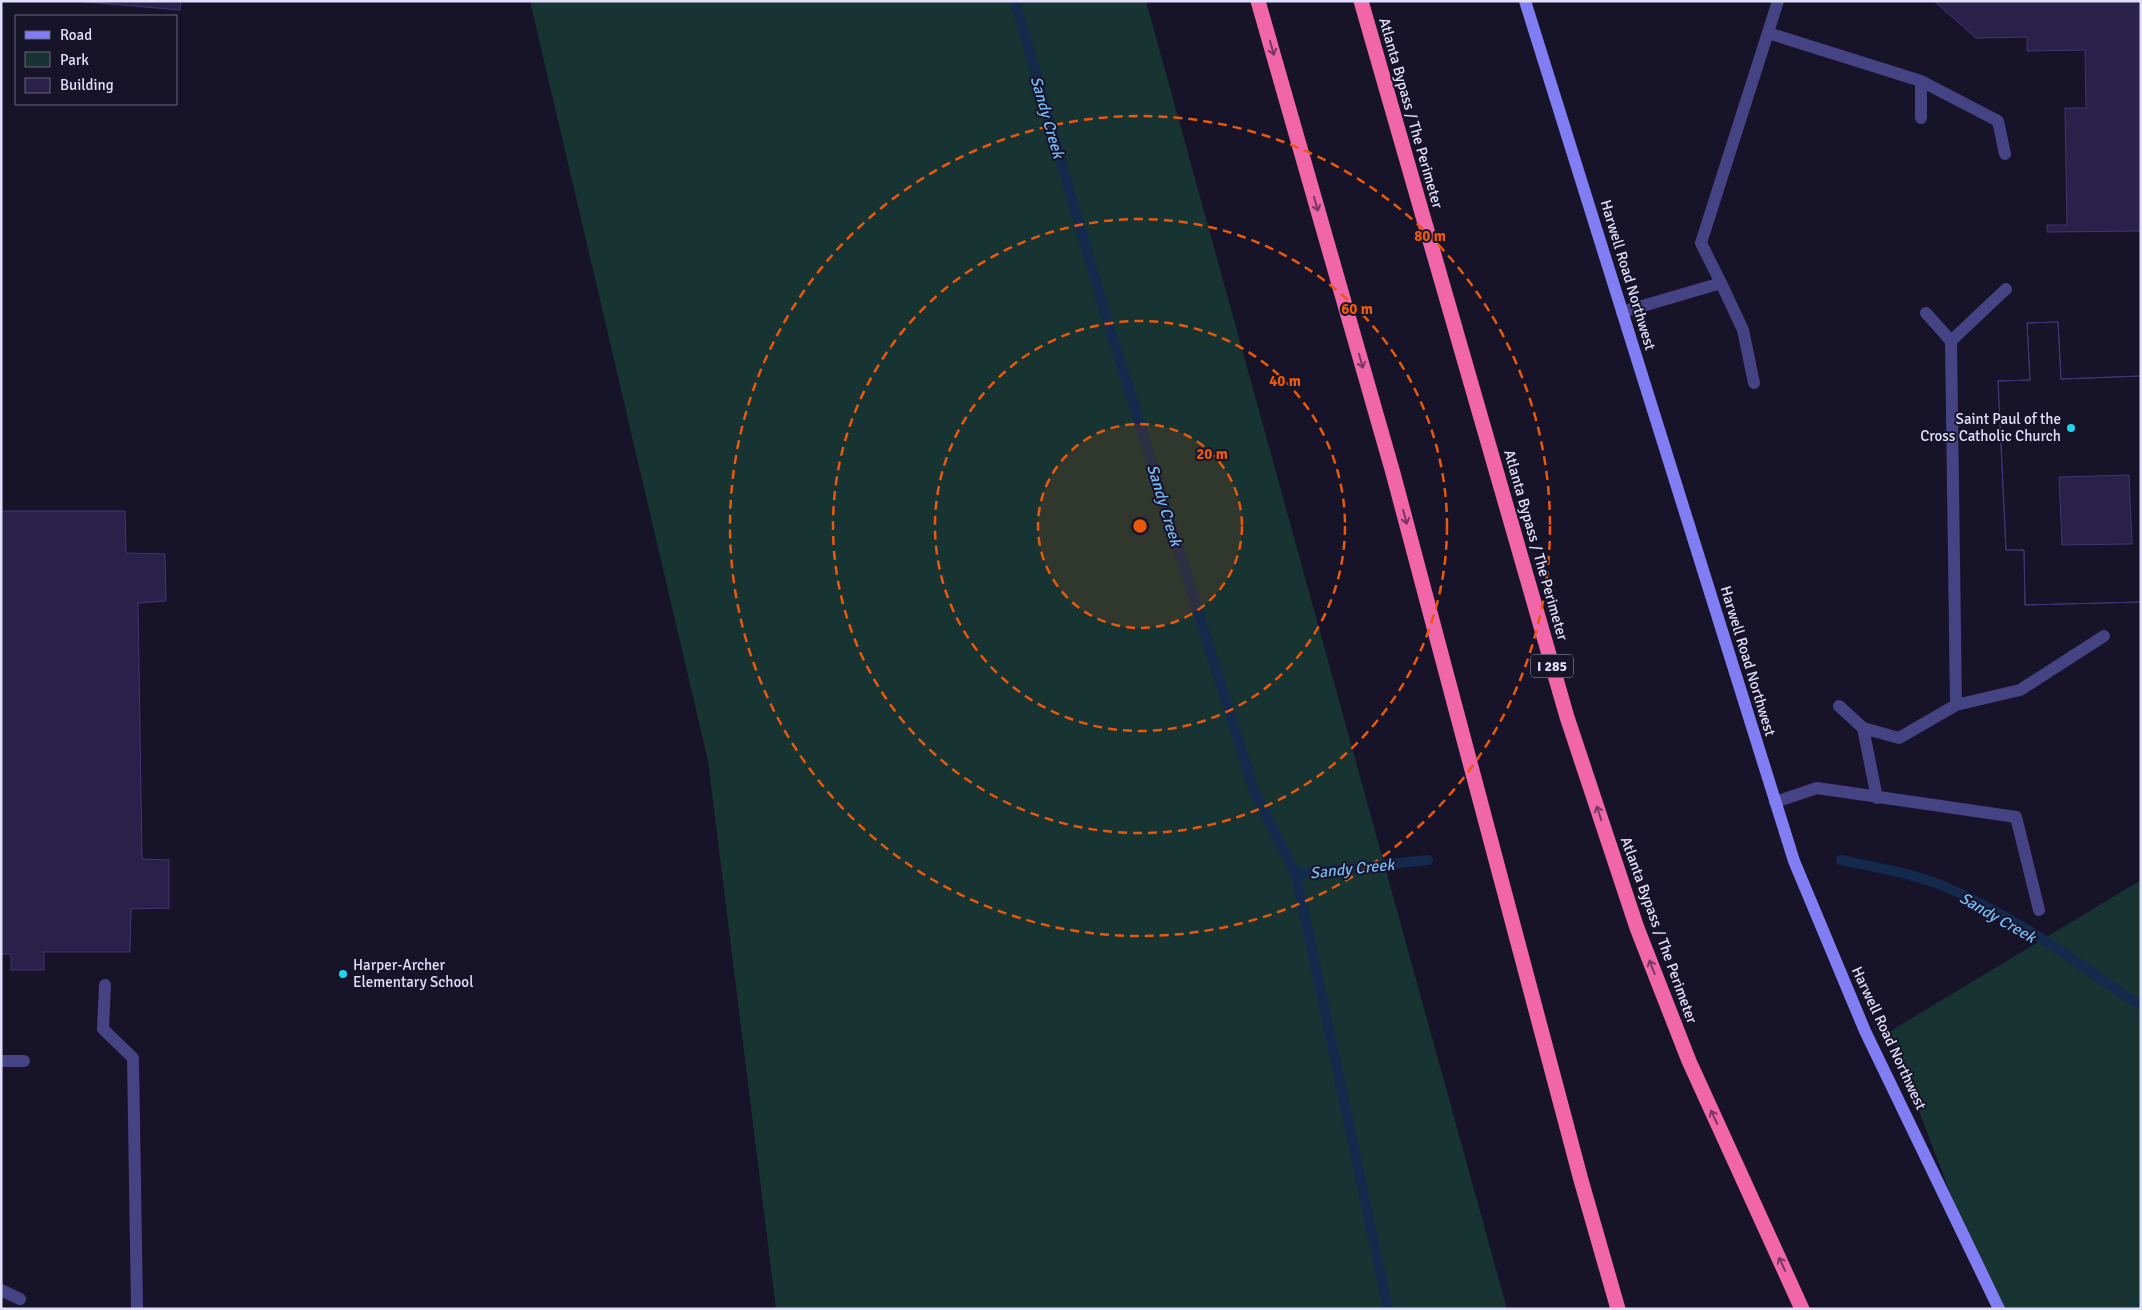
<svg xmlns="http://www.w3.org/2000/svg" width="2142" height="1310" font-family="Signika,sans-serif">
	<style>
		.green { fill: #173332 }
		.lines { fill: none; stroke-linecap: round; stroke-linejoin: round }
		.stream { stroke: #142a4d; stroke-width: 10 }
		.building { fill: #292149; stroke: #413573; fill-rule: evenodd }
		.lane { stroke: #454384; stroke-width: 12 }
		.secondary { stroke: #817ef4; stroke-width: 12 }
		.highway { stroke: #f165a9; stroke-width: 15 }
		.oneway { stroke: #793863 }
		.ring { fill: none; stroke: #e8590c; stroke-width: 2.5; stroke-dasharray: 9 6 }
		.poi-dot { fill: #1cd7eb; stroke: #171329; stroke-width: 2 }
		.labels { text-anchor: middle; stroke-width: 4; stroke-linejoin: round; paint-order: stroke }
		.shield { fill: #171329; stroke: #a5a2bd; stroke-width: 1 }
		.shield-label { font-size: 14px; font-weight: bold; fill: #e2dffc }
		.street-label { font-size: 15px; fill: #e2dffc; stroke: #171329 }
		.poi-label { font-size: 15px; fill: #e2dffc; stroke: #171329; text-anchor: end }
		.water-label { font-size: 16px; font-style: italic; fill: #76baf3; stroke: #171329 }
		.centre { fill: #e8590c; stroke: #171329; stroke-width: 2.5 }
		.ring-label { font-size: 15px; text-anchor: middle; font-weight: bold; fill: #e8590c; stroke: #171329; stroke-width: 4; stroke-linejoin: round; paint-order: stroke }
	</style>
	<rect width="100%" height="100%" fill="#171329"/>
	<path class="green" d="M530,1H1146L1507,1309H776L708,761Z
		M2141,880V1309H2001L1976,1261L1889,1032Z"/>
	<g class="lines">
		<path class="stream" d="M1015,1L1099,293L1254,791L1296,874L1388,1309
			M1841,860C1874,867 1909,873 1941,885C1987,904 2033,932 2074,960C2097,975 2117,992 2141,1005
			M1296,874L1428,860"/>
	</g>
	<path class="building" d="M75,1H181L180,10Z
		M1934,1H2141V231L2047,232V225H2067L2065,108H2086L2085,50L2027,51V37L1976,38Z
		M2058,322L2061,379L2141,376V602L2025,605L2024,550H2006L1998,381L2030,380L2027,323ZM2129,475L2132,544L2062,545L2059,477Z
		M2058,322L2061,379L2141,376V602L2025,605L2024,550H2006L1998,381L2030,380L2027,323Z
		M1,511H125L126,553L165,554L166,601L138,603L142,859L169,860V908L131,909L130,952H44V970H11V954H1Z"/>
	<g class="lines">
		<path class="lane" d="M1768,33L1921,81L1998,121L2005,154
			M1921,81V118
			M1721,283L1701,243L1778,1
			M1622,312L1721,283L1743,330L1754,383
			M1926,313L1951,341L1956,705
			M1951,341L2006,289
			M1839,706L1863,728L1877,798
			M1863,728L1899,738L1956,705L2020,690L2104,636
			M1775,802L1817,788L2016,817L2039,910
			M105,985L103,1029L133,1058L137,1309
			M1,1061H24
			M1,1290L20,1299"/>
		<path class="secondary" d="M1525,1L1794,861L1865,1031L1999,1309"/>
		<path class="highway" d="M1258,1L1393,473L1581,1180L1618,1309
			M1361,1L1567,717L1637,928L1689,1061L1802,1309"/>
	</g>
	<defs><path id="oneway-shaft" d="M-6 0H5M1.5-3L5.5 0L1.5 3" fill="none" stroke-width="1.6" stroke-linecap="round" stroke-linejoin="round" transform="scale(1.25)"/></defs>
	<g class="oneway">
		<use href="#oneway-shaft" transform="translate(1272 48) rotate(74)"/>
		<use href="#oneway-shaft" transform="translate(1316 204) rotate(74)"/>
		<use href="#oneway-shaft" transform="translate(1361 361) rotate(74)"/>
		<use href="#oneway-shaft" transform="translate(1405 517) rotate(75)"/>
		<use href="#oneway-shaft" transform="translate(1599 813) rotate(-108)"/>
		<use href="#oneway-shaft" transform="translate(1652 967) rotate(-111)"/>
		<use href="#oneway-shaft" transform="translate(1714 1117) rotate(-115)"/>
		<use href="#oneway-shaft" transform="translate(1782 1264) rotate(-115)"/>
	</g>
	<circle cx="1140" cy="526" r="102" fill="#e8590c" fill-opacity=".12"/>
	<g class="ring">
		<circle cx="1140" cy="526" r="102"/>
		<circle cx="1140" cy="526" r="205"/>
		<circle cx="1140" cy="526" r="307"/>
		<circle cx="1140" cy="526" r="410"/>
	</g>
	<g class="poi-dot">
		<circle cx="2071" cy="428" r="5"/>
		<circle cx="343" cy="974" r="5"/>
	</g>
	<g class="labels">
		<rect class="shield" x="1531" y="654.5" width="42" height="23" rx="4"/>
		<g class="shield-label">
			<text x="1552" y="671">I 285</text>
		</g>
		<g class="street-label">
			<text transform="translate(1411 113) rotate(74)" y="5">Atlanta Bypass / The Perimeter</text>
			<text transform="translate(1628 275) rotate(73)" y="5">Harwell Road Northwest</text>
			<text transform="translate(1536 545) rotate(74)" y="5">Atlanta Bypass / The Perimeter</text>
			<text transform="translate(1748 661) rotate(73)" y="5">Harwell Road Northwest</text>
			<text transform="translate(1659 930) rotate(70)" y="5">Atlanta Bypass / The Perimeter</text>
			<text transform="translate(1889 1038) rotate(65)" y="5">Harwell Road Northwest</text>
		</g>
		<g class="poi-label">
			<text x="2061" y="424">Saint Paul of the<tspan x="2061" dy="17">Cross Catholic Church</tspan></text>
			<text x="353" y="970" text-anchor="start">Harper-Archer<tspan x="353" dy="17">Elementary School</tspan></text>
		</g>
		<g class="water-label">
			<text transform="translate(1048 117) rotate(74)" y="6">Sandy Creek</text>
			<text transform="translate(1165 505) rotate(73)" y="6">Sandy Creek</text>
			<text transform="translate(1352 868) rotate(-6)" y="6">Sandy Creek</text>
			<text transform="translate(1998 917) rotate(30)" y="6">Sandy Creek</text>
		</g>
	</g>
	<circle cx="1140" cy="526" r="8" class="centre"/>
	<g class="ring-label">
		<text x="1430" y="241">80 m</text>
		<text x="1357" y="314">60 m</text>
		<text x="1285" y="386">40 m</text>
		<text x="1212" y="459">20 m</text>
	</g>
	<rect width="2142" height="1310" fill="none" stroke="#e2dffc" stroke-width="5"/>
	<rect x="15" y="15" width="162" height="90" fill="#171329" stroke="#68657d"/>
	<rect x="25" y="31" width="25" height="8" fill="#817ef4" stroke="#68657d"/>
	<text x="60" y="40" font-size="15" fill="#e2dffc">Road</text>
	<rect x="25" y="52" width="25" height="15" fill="#173332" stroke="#68657d"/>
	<text x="60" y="65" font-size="15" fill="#e2dffc">Park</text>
	<rect x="25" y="78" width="25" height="15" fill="#292149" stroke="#68657d"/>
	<text x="60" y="90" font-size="15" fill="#e2dffc">Building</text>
</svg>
